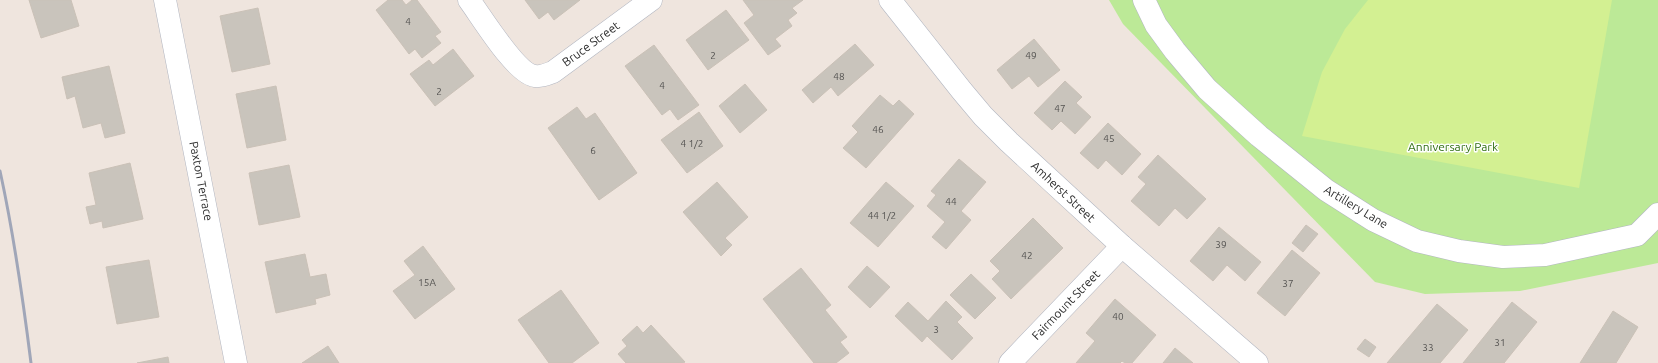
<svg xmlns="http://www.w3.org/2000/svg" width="1658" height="363" font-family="Ubuntu,sans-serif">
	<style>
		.green { fill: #bce997 }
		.pitch { fill: #d3f092 }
		.building { fill: #c9c4bc; stroke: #cac1b7 }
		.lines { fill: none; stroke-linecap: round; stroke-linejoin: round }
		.street-casing { stroke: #b2b6c1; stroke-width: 23 }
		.secondary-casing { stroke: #b2b6c1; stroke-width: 23 }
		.street { stroke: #fff; stroke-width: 22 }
		.secondary { stroke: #fff; stroke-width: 22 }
		.rail { stroke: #a0a6b8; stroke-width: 3 }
		.labels { text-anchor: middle; stroke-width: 3; stroke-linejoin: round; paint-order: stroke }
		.number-label { font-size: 10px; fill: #535250 }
		.street-label { font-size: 12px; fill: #2c2c2c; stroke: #fff }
		.park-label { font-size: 12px; fill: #327015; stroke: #fff }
	</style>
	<rect width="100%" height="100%" fill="#efe5de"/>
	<path class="green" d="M1109,0H1658V263L1520,291L1425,294L1375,282L1123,24Z"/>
	<path class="pitch" d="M1368,0H1612L1579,188L1302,136L1322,72L1345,29Z"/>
	<path class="building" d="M29,0H71L79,26L41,38Z
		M388,0H402L406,5L412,0H417L441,32L435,36L441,43L422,58L415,49L409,54L376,10Z
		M525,0H580L554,20L548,12L539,19Z
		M743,0H803L792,8L797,13L788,20L792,26L775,39L781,46L768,55L744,23L754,15Z
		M258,8L270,64L232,72L220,16Z
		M726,10L749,40L708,70L686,40Z
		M1034,39L1060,70L1038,87L1029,76L1012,89L997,70Z
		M855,44L874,65L838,96L831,87L813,103L802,90Z
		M654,45L699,105L678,120L670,109L662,115L625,66Z
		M453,49L474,76L435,106L410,74L429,60L433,65Z
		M109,66L125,133L105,138L101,123L83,128L75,96L67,99L62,77Z
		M1065,81L1082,97L1076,103L1091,117L1075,134L1061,121L1052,130L1034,113Z
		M745,84L767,110L740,133L719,106Z
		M276,86L286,140L247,148L236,94Z
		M880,95L893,106L899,100L914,114L866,168L843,148L858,132L852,126Z
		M577,107L586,119L595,113L637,173L599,200L548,128Z
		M699,112L723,146L687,173L661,140Z
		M1108,123L1141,154L1122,175L1106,160L1098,169L1080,153Z
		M1158,155L1206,199L1187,219L1175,208L1159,226L1131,201L1146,184L1138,177Z
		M959,159L986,182L961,211L971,220L946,249L932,237L945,222L927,206L936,195L931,191Z
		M130,163L143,219L103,228L102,221L90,224L86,207L96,205L89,173Z
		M289,165L300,217L259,225L249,173Z
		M717,182L748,217L725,238L732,245L721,256L683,212Z
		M886,182L914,206L878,247L850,223Z
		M1033,218L1063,248L1011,299L992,279L1000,271L990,261Z
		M1306,225L1318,234L1303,252L1292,243Z
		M1219,227L1261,262L1245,281L1227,265L1213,281L1190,261Z
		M423,246L455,289L415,319L393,291L415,275L404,261Z
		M1292,250L1320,273L1285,316L1257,293Z
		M305,254L310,277L326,274L330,295L315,299L316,304L276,313L265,262Z
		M149,260L159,317L117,324L106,267Z
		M867,266L890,287L870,308L848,287Z
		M801,268L831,305L825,310L847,337L840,342L849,353L836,363H814L763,299Z
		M971,274L996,298L975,319L950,295Z
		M561,290L599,343L572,363H549L518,320Z
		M1115,299L1156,335L1132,363H1125L1122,361L1120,363H1076L1095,341L1086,333Z
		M946,301L962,317L957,322L973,338L952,360L927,336L922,342L895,316L908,302L928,321Z
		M1512,302L1537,322L1504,363H1463Z
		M1437,304L1468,330L1440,363H1387Z
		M1613,311L1638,327L1616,363H1580Z
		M651,325L685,362L683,363H626L618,354L627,346L622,340L637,326L643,333Z
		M1365,339L1376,347L1369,357L1357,349Z
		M328,346L339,363H302Z
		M1175,348L1193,363H1163Z
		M168,357L169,363H137Z"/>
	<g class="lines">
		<defs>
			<path id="street" d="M165,0L236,363
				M469,0C481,16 516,74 535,76C541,77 548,74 553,72L651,0
				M1144,0L1156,25L1175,51L1207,89L1259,136L1326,190L1373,220L1417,241L1459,251L1503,257L1545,255L1637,235L1658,214
				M1010,363L1122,246"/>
			<path id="secondary" d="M890,0L962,91L983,116L1009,142L1122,246L1257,363"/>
		</defs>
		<use href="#street" class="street-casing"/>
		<use href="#secondary" class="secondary-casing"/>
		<use href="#street" class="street"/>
		<use href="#secondary" class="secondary"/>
		<path class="rail" d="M0,171C14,235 23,299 31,363"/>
	</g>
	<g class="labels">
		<g class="number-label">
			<text x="408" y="25">4</text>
			<text x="713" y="59">2</text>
			<text x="1031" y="59">49</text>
			<text x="839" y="80">48</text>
			<text x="662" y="89">4</text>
			<text x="439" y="95">2</text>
			<text x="1060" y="112">47</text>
			<text x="878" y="133">46</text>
			<text x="1109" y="142">45</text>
			<text x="692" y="147">4 1/2</text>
			<text x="593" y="154">6</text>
			<text x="951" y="205">44</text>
			<text x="882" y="219">44 1/2</text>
			<text x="1221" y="248">39</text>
			<text x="1027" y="259">42</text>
			<text x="427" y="286">15A</text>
			<text x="1288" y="287">37</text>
			<text x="1118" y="320">40</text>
			<text x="936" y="333">3</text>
			<text x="1500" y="346">31</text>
			<text x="1428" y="351">33</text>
		</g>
		<g class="street-label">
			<text transform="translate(591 44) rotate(-36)" y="4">Bruce Street</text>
			<text transform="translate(201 181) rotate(79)" y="4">Paxton Terrace</text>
			<text transform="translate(1063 192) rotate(43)" y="4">Amherst Street</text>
			<text transform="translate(1356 207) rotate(31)" y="4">Artillery Lane</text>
			<text transform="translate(1066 305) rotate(-46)" y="4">Fairmount Street</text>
		</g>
		<g class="park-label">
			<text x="1453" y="151">Anniversary Park</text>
		</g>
	</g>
</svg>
